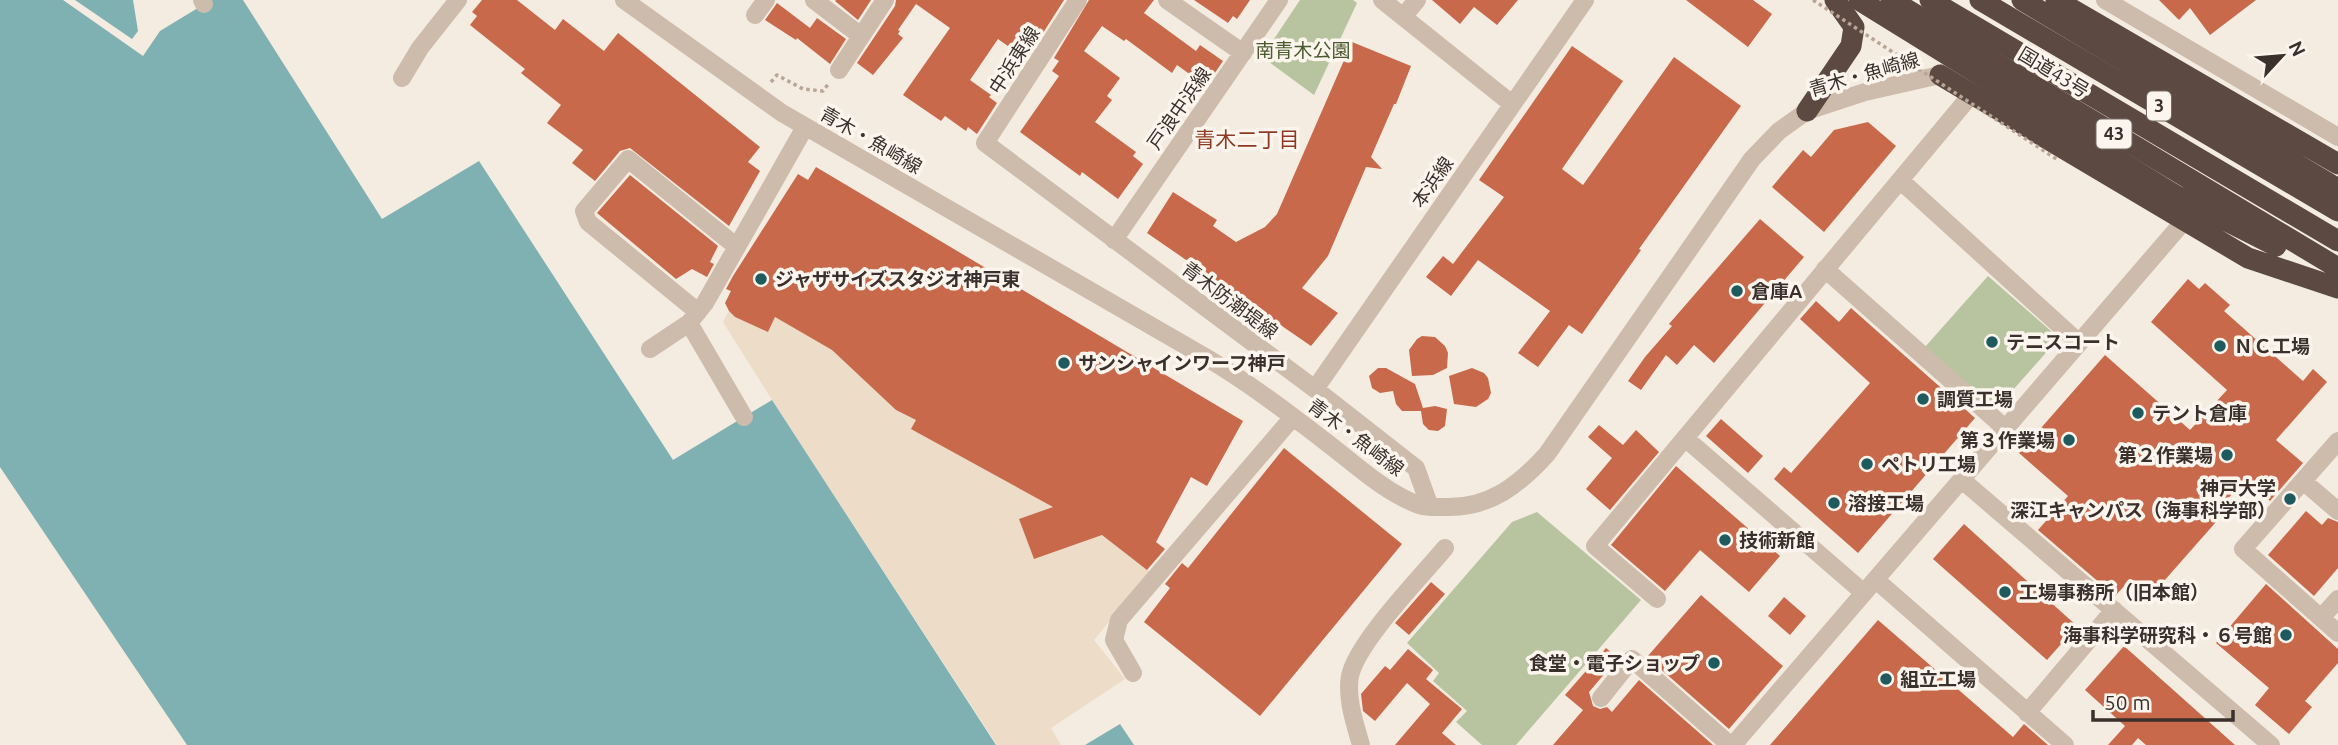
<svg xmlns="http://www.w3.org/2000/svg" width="2338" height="745" font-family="Ubuntu,'Noto Sans JP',sans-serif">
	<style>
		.green { fill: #b8c4a0 }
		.plaza { fill: #ecdcc8 }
		.water { fill: #7fb0b2 }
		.building { fill: #c8694b }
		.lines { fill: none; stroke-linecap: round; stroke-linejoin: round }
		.path { stroke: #b9a596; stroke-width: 3.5; stroke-dasharray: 3.5 3.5; stroke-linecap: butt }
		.minor { stroke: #cdbbac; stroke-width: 18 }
		.highway { stroke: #5c4a42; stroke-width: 21 }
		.path-bridge { stroke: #b9a596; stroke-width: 3.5; stroke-dasharray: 3.5 3.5; stroke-linecap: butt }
		.highway-bridge { stroke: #5c4a42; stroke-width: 21 }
		.poi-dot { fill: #1f5a5e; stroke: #fbf5ee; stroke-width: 2.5 }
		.labels { text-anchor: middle; stroke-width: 7; stroke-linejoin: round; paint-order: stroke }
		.shield { fill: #fbf5ee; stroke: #756b66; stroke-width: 2 }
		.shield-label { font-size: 18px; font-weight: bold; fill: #3b302b }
		.park-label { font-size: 19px; fill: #4a5a2e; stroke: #fbf5ee }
		.street-label { font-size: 19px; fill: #3b302b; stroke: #fbf5ee }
		.poi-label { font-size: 19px; font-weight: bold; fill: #3b302b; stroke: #fbf5ee; text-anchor: start }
		.neighbourhood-label { font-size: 21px; fill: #8c3b22; stroke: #fbf5ee }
	</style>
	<rect width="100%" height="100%" fill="#f4ebe1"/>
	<path class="green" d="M1300,0H1353L1357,3L1314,95L1262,57Z
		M1988,276L2059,338L1996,409L1925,347Z
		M1537,512L1641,600L1516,745H1482L1456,722L1467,711L1433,681L1439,673L1407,643L1512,522Z"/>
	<path class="plaza" d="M729,311L735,317L768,332L775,317L832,350L896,410L916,420L912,429L1053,507L1020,519L1034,559L1102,535L1150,572L1094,640L1125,679L1051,728L1061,745H997L772,400L723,322Z"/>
	<path class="water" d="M0,0H63L143,56L160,31L211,0H243L382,219L479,161L673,460L772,400L996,745H187L0,467Z
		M75,0H133L138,31L132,39Z
		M1120,724L1134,745H1085Z"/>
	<path class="building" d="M482,0H517L555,30L563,19L604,51L618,33L760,147L748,162L760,171L729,226L630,148L620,151L595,181L572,163L583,150L547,123L561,105L521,73L525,69L470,25L477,16L472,12Z
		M836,0H871L858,20L835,1Z
		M896,0H1064L1036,44L1032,42L1022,56L998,39L970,80L991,95L989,97L997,103L977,134L968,127L966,131L945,116L941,121L903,95L950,28L916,4L898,30L900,31L898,34L903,38L873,75L857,63L895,6Z
		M1089,0H1154L1144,13L1196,51L1200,45L1223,61L1206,86L1177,65L1172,73L1126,39L1124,41L1102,26L1084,51L1120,78L1107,96L1112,100L1095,122L1136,152L1133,156L1143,164L1118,199L1082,172L1080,176L1020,132L1059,76L1052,71L1059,61L1054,58Z
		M1194,0H1250L1237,19L1233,16L1228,23Z
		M1432,0H1518L1497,25L1474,7L1460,24Z
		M1686,0H1753L1772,14L1748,47Z
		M2159,0H2256L2210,35L2190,8L2179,20Z
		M777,3L810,28L817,18L846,39L830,64L797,38L796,40L765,20Z
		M1352,42L1411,66L1396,104H1394L1371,157L1382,169L1366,167L1328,256L1302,288L1338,313L1311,346L1147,233L1173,192L1217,220L1213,226L1236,242L1265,227L1277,214Z
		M1572,46L1623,81L1562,169L1583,185L1674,57L1741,106L1639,249L1641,250L1582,334L1569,325L1538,367L1518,353L1550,311L1478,260L1451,296L1426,277L1443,256L1453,264L1504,197L1479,180Z
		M1868,122L1896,146L1824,232L1772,187L1803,150L1811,157L1834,130Z
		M816,167L1243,421L1207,486L1191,477L1156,542L1165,549L1147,570L1102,535L1034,559L1019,519L1053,507L911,429L916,420L896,410L832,350L775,317L768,332L735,317L729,311L725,303L731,291L726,289L733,276L798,174L808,180Z
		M630,175L718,246L710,262L714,264L707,277L692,269L676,279L597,213Z
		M1760,219L1804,257L1714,363L1694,345L1677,365L1666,355L1641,390L1628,381L1645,357L1672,326L1669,324Z
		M2188,279L2199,289L2205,283L2230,305L2224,311L2303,381L2313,369L2327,382L2276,440L2303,463L2270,501L2245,479L2219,509L2223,514L2149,598L2129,581L2115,596L2038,530L2068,496L2019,453L2105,355L2190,430L2227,390L2151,322Z
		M1816,301L1839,322L1851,308L1975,418L1858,553L1774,479L1784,467L1791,473L1870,383L1800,319Z
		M1422,336L1435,337L1445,346L1448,353L1447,368L1433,375L1412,376L1409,350L1417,339Z
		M1378,368H1386L1415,384L1423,408L1435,406L1447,409L1445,426L1438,431L1429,430L1423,424L1421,411H1402L1396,404L1393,391L1380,393L1372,388L1369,376Z
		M1472,368L1484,373L1488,378L1491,393L1488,399L1476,407L1454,404L1449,376Z
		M1721,419L1763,456L1748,473L1706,436Z
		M1599,425L1623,445L1636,430L1659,452L1610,510L1586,489L1612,458L1588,437Z
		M1284,448L1402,544L1260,716L1144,622L1170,588L1165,584L1182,563L1188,568Z
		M1676,466L1780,556L1749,592L1700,550L1665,591L1611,545Z
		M2306,511L2322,525L2328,518L2338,522V568L2314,596L2268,555Z
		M1964,524L2077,626L2047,660L1933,559Z
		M1431,582L1445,594L1409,635L1395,623Z
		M2266,584L2338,649V663L2305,701L2312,707L2289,734L2255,705L2269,688L2216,643Z
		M1701,595L1783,666L1729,729L1647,657Z
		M1784,597L1806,616L1790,635L1768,616Z
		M1878,620L2013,737L2024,724L2048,745H1770Z
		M2124,646L2235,745H2146L2138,738L2132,745H2108L2125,726L2085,690Z
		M1606,648L1618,658L1589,692L1593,706L1600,709L1607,707L1612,712L1639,680L1713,745H1553L1583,710L1565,695Z
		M1408,649L1433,670L1426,679L1462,709L1442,733L1456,745H1395L1430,704L1407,683L1375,721L1363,711L1361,694L1385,666L1390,670Z"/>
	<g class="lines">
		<path class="path" d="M771,82L777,75L803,89L823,91L829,83"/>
		<path class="minor" d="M202,0L204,4
			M624,0L782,113L1207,358C1249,383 1287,412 1326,442C1355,464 1384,492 1419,505C1428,508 1438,507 1446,507C1490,508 1519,485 1547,454L1752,159L1779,131L1807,111L1865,92L1940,75L1951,69
			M814,0L861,36
			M1078,0L985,143L1315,389L1416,468L1430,507
			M1167,0L1243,53
			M1382,0L1512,104
			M2105,0L2338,137
			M755,15L766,0
			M1403,17L1417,0
			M839,70L885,0
			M402,78L420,48L458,0
			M1901,181L2078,342
			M1114,240L1279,0
			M1825,269L2006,429
			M698,312L588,222L584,211L628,159L737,247
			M689,323L744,417
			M650,349L689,323L705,303L805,127
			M1315,389L1585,0
			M1685,438L1864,593
			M2338,441L2243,549L2338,633
			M1962,480L2271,745
			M2303,481L2338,511
			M1876,580L2065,745
			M1657,599L1595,546L1971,95
			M2321,618L2338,599
			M1133,673L1114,640L1119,620L1293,417
			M1601,698L1632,659L1730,745
			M2027,713L2114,610
			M1361,745C1355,724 1346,698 1350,676C1357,642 1421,577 1445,548
			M1733,745L2184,221"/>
		<path class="highway" d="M1891,0L2338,268
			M2022,0L2338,189
			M2056,0L2338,164
			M1940,75L2248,258L2338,288
			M1807,111L1851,46L1854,27L1835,0
			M2173,194L2276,246"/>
		<path class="path-bridge" d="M1813,0L2058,160"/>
		<path class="highway-bridge" d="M1859,0L2173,194
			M1930,0L2338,241
			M1980,0L2338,211"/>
	</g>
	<g class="poi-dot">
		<circle cx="761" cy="279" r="7"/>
		<circle cx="1737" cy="291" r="7"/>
		<circle cx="1992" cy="342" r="7"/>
		<circle cx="2220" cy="346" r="7"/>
		<circle cx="1064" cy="363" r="7"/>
		<circle cx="1923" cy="399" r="7"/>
		<circle cx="2138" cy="413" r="7"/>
		<circle cx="2069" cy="440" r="7"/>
		<circle cx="2227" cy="455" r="7"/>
		<circle cx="1867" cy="464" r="7"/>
		<circle cx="2290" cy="499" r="7"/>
		<circle cx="1834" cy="503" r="7"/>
		<circle cx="1725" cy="540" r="7"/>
		<circle cx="2005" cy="592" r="7"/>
		<circle cx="2286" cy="635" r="7"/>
		<circle cx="1714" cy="663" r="7"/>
		<circle cx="1886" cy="679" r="7"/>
	</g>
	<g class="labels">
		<g class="shield">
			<rect x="2147" y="91.5" width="24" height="29" rx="5"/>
			<rect x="2096.5" y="119.5" width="35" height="29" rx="5"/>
		</g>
		<g class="shield-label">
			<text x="2159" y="112">3</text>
			<text x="2114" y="140">43</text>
		</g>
		<g class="park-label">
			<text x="1303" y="57">南青木公園</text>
		</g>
		<g class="street-label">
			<text transform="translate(1014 60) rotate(-57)" y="7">中浜東線</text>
			<text transform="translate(2054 72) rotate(31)" y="7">国道43号</text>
			<text transform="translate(1864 74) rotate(-16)" y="7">青木・魚崎線</text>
			<text transform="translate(1179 108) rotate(-55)" y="7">戸浪中浜線</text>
			<text transform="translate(871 140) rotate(30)" y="7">青木・魚崎線</text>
			<text transform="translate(1432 182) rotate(-55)" y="7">本浜線</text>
			<text transform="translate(1230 300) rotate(37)" y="7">青木防潮堤線</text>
			<text transform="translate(1356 437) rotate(37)" y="7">青木・魚崎線</text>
		</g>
		<g class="poi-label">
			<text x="775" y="286">ジャザサイズスタジオ神戸東</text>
			<text x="1751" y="298">倉庫A</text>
			<text x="2006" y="349">テニスコート</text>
			<text x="2234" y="353">ＮＣ工場</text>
			<text x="1078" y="370">サンシャインワーフ神戸</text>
			<text x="1937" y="406">調質工場</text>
			<text x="2152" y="420">テント倉庫</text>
			<text x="2055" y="447" text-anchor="end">第３作業場</text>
			<text x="2213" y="462" text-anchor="end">第２作業場</text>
			<text x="1881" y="471">ペトリ工場</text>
			<text x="2276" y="495" text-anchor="end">神戸大学<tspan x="2276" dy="22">深江キャンパス（海事科学部）</tspan></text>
			<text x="1848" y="510">溶接工場</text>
			<text x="1739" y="547">技術新館</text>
			<text x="2019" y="599">工場事務所（旧本館）</text>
			<text x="2272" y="642" text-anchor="end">海事科学研究科・６号館</text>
			<text x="1700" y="670" text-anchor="end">食堂・電子ショップ</text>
			<text x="1900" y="686">組立工場</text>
		</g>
		<g class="neighbourhood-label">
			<text x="1247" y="147">青木二丁目</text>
		</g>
	</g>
	<g transform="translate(2282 56) rotate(64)" stroke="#fbf5ee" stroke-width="5" paint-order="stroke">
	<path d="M0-5L12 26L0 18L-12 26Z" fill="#3b302b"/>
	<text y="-10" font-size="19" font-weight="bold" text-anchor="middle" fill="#3b302b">N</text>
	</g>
	<path d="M2093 710v10h140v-10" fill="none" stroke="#3b302b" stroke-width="3.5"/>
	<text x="2104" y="710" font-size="21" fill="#3b302b" stroke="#fbf5ee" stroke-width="5" paint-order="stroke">50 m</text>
</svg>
